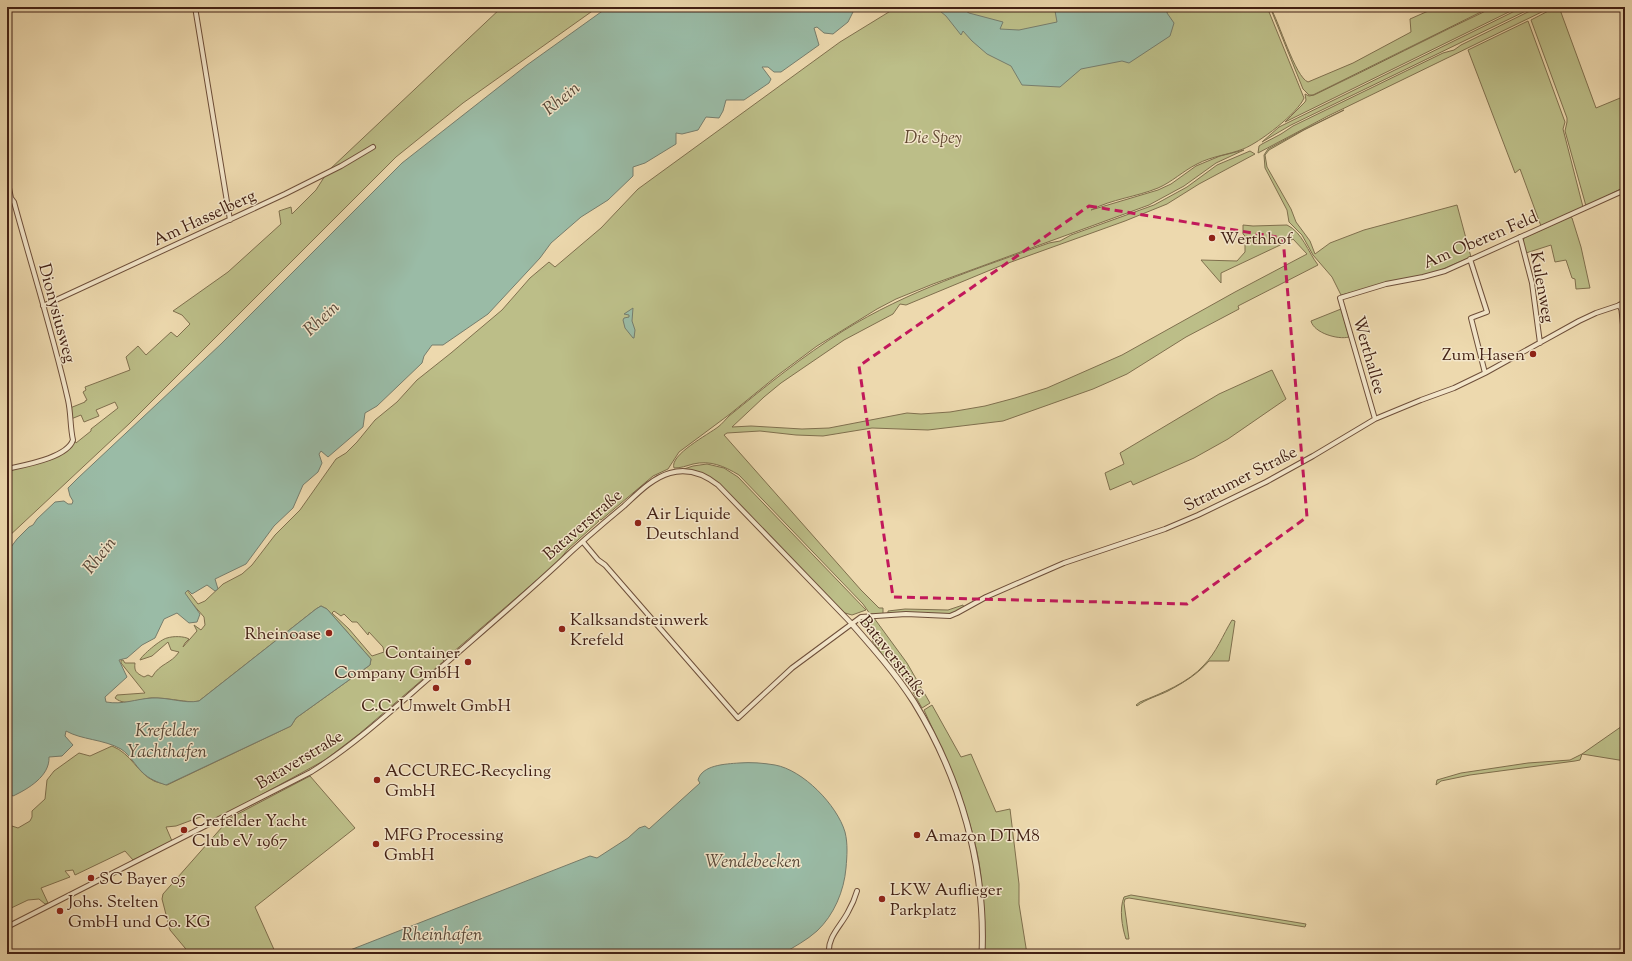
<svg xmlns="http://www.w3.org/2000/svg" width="1632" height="961" font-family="'Sorts Mill Goudy',serif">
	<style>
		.green { fill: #bcbe88; stroke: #80704e; fill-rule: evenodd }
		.water { fill: #9abba6; stroke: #777d6c }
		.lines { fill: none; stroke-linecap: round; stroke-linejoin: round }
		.minor-casing { stroke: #6e4f3a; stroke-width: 6 }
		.tertiary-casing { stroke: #6e4f3a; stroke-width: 7 }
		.minor { stroke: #f3e6ca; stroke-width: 4 }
		.tertiary { stroke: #f3e6ca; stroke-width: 5 }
		.marked { fill: none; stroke: #c2185b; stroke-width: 3; stroke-dasharray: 8 5; stroke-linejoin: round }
		.poi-dot { fill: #8f2418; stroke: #f3e6ca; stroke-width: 1.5 }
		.labels { text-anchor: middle; stroke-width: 3; stroke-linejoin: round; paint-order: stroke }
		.park-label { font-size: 17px; font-style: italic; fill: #614831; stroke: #f3e6ca }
		.street-label { font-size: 17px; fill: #432114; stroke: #f3e6ca }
		.poi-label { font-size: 17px; fill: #432114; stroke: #f3e6ca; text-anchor: start }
		.water-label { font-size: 18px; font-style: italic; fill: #594838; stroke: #f3e6ca }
	</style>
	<rect width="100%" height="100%" fill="#edd9ae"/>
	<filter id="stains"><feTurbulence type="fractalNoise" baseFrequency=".005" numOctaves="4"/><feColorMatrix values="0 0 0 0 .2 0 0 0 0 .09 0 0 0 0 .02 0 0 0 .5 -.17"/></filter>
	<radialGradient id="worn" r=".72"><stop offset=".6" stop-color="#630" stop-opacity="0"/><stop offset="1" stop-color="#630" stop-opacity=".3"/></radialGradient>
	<path class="green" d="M502,7H598L463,103L396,157L130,423L7,538V470L50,460L75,441L76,443L91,431V429L118,408L115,402L96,410L99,416L84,422L81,415L71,419L70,408L85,402V401L87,400L83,392L86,390L85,387L130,370L126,357L138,346L146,355L171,332L177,337L190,324L182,315L173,311L228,272L281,224L279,211L291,207L292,214L316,190L328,171Z
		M897,7H1267L1304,98C1298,113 1259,143 1243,149C1228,155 1212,156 1197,164C1183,171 1172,182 1158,188C1136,197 1112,199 1091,210L1158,190L1171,184L1196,166L1220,156L1244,150L1216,163L1184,186L1149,205L933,284L896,299L877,309L817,346L778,375L730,414L679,452L668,469L653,476L601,520L596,517L595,518L599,521L568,549L558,562L445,659L440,653L438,654L444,661L359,734L325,760L208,824L203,816L176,826L166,827L172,841L133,860L125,851L75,875L73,870L65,871L70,877L41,888L48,903L45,904L39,899L28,900L7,910V828L12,826L18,828L30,821L32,817V811L45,799L47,780L54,771L79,753L90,756L112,746C132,754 137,773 154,781C158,783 163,783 167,785L291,726L296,718L370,665L371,659L327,609L321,606L316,609L199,701L193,702C180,701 167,698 155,698C141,697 127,708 115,698L117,695L145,693L121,663V660H123L125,663H135C134,671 136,673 144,677L148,675L152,677C160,663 171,664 179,652L171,650L168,642L152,656L140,660C141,656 161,639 167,638C173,636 184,636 189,639L185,643L183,647L197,631L194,625L201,630L205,625L204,617L184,594L183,590H187L198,604L205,601L223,584L242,574L252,565L275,535L300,510L336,459L346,453L357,442L375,420L397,402L417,380L451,353L502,310L530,278L549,262L555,267L601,228L638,189L840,42ZM334,611L341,616L344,614L352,622H357L368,635L369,632L383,647L384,652L372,656L349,629L332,613Z
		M1270,7C1279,21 1295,77 1308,82L1353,63L1411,32L1410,19L1435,8L1441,11L1449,7H1491L1313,95H1309L1303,89Z
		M1494,7H1519L1285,122L1305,102L1306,100L1305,94L1309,96L1314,95C1375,66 1434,35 1494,7Z
		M1523,7H1534L1291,125L1262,142L1279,127Z
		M1538,7H1552L1328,116L1258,153L1259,146L1262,144L1281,134L1293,126L1443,53L1454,50L1461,45Z
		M1556,7H1559L1596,108L1625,96V187L1586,206L1565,131L1567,122V118L1531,20Z
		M1528,21L1565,122L1563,129L1583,207L1541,226L1520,169L1515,173L1468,50Z
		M1344,110L1304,130L1269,150L1265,155L1267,167L1291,209L1296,222L1310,241L1315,254L1330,243L1364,230L1457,205L1471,257L1436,272L1341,295L1332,277L1313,255L1302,235L1289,222L1287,210L1265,168L1264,155L1268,149L1303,130Z
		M1250,151L1255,154L1199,184L1167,204L1125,221L1000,266L906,305L900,304L893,314L844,340L781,383L764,397L732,427L751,426L802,429L829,428L907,413L921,414L950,412L985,406L1015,398L1047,388L1122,355L1235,292L1307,254L1293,239L1221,273V283L1201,260L1237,261L1245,252V236L1243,234V225L1253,226L1287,225C1302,232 1308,252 1318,265L1238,306L1239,309L1186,337L1127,374L1093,389L1003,421L928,430L872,428L823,436L796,435L760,431L727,433L724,435L861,590L879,608H883V615L870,614L863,604L739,475C724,466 710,460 693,464C686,466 681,468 674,468C669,455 709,434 718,427C722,424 725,420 729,416C766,386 803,356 843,331C907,291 979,268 1049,243L1060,241L1071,235L1154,205L1187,187L1217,165Z
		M1570,217L1572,218L1581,247L1590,288L1576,289L1575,279L1572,278L1566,260L1555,262L1551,245L1526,253L1523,241L1524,238Z
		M1341,309L1349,337C1338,340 1314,333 1311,321Z
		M1272,370L1286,399L1228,439L1194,458L1133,485L1131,481L1110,490L1105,473L1124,464L1120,453L1219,394Z
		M707,464L724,468L738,477L866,610L852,615L845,613L711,478L696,471L684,469L693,466Z
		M963,605L964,608L948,615H888V611L905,609L948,610Z
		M868,618H874L907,663L930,703L922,708L909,685L882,654L873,642L867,626L861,621Z
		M1232,620L1235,621L1229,661H1209C1198,674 1183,683 1168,691C1158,696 1146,699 1137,706L1136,705L1140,702C1162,693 1188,683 1204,665C1216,653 1223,635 1232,620Z
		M932,705L961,757L971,754L996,812L1010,809L1019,884V904L1027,954H984C983,924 984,892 979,862C969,808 947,760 924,710Z
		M1625,724V761L1582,754L1580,760L1575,761L1470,775L1441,781L1436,785L1437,780L1461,773L1488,769L1528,763L1570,760L1582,754Z
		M310,776L355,828L255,907L276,954H190L170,930L162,899L163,894L230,818Z
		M1131,895L1306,924L1305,927L1129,898L1125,899L1124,903L1129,939H1126C1122,927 1119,909 1124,897Z"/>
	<path class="water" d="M608,7L855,8L848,22L833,34L824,33L817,27L814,28L819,45L781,72H774L768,67H762L771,79L769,83L744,100H726L723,111L719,118L706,117L698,130L682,134L676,133V144L645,163L633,167V176L608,200L581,217L551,243L540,258L488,314L443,345H432L424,356L422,363L377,406L365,413L363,427L328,457L321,451L319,454L322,463L318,472L303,485L293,508L274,526L246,564L215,579L218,589L215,591L207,585L192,594L188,590L185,593L200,614L197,622L189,623L177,613L164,619L155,638L142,645L127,658L119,660L127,677L105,697L106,702C123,705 135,699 152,698C168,697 184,704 199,701L316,609L321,606L327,609L371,659L370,665L296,718L291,726L166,785C157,782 149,779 142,772C135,765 130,755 121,749C103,739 82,740 66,731L65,736L73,745L62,756L49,757C50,776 28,789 13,796L8,793L7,795V572L11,570L8,562L11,547L17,539L29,527L33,525L37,519L55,502L64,501L68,504H72L73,501L70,496L68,488L78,478L221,344L402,163L527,65Z
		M935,7H960L969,13L1003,22L1000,29L1019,30L1057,22L1055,11L1063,7H1168L1167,13L1174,23L1170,36L1129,63L1122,61L1081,69L1060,87L1022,85L1011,66L987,54L972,41L963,31L961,35L946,16Z
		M633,308L632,321L635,330L634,338H633L625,328L623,320L624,318L629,317V315L624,314Z
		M739,763C751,762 763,763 775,765C803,770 837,805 845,832C848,844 847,856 846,868C844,891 834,915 817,931C807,940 794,947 782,954H471L470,953L463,954H340L590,856L597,858L628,838L639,828L645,826L649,829L700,783L698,780C702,765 725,764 739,763Z"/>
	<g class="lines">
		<defs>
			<path id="minor" d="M195,7L230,220
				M7,178L11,198
				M7,196L11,198L14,202C32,268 53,334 68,400C71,413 70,427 73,440C67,458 24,465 7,469
				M1520,237L1532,283L1540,343
				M1470,259L1487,312L1471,318L1485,373
				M43,306L285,194L341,166L373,147
				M1375,419L1340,298L1386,284L1423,277L1445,271L1625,190
				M583,542L598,560L605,565L738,718L792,668L861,617L906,614L950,616L957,613L986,597L1064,563L1165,529L1198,515L1266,482L1313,456L1375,419L1421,400L1454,388L1485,373L1579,321L1596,313L1620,305
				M7,927L311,772C354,745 391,711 429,678C472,640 516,603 558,564C579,544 601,525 624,506C637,494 652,478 670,473C687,468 704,474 718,485L852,624
				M829,954C827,937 841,926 848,912C852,905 855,898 857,891"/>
			<path id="tertiary" d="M1625,303L1620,305L1622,310L1625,339
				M852,624C874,649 896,674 914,702C960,777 986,866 982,954"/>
		</defs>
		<use href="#minor" class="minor-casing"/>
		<use href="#tertiary" class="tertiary-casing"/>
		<use href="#minor" class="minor"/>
		<use href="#tertiary" class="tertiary"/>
	</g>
	<path class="marked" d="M1089,206L1283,238L1307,517L1187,604L893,597L859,366Z"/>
	<g class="poi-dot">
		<circle cx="1212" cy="238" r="4"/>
		<circle cx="1533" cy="354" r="4"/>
		<circle cx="638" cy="523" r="4"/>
		<circle cx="562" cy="629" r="4"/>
		<circle cx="329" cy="633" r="4"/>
		<circle cx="468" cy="662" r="4"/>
		<circle cx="436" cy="688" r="4"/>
		<circle cx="377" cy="780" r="4"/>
		<circle cx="184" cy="830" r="4"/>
		<circle cx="917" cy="835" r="4"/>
		<circle cx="376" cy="844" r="4"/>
		<circle cx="91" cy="878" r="4"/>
		<circle cx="882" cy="899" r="4"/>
		<circle cx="60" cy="911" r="4"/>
	</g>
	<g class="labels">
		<g class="park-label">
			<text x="933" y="143">Die Spey</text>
		</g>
		<g class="street-label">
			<text transform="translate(204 217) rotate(-25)" y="6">Am Hasselberg</text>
			<text transform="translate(1480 239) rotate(-23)" y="6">Am Oberen Feld</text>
			<text transform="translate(1543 287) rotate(80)" y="6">Kulenweg</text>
			<text transform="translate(58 313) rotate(75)" y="6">Dionysiusweg</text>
			<text transform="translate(1370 355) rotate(74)" y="6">Werthallee</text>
			<text transform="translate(1240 478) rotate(-27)" y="6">Stratumer Straße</text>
			<text transform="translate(582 524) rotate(-41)" y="6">Bataverstraße</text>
			<text transform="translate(894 656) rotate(52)" y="6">Bataverstraße</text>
			<text transform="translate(299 759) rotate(-31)" y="6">Bataverstraße</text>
		</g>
		<g class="poi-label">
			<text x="1220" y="244">Werthhof</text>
			<text x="1525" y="360" text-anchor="end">Zum Hasen</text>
			<text x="646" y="519">Air Liquide<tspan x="646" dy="20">Deutschland</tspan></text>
			<text x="570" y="625">Kalksandsteinwerk<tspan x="570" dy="20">Krefeld</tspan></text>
			<text x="321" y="639" text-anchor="end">Rheinoase</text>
			<text x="460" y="658" text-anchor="end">Container<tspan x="460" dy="20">Company GmbH</tspan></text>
			<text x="436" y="711" text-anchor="middle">C.C. Umwelt GmbH</text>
			<text x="385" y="776">ACCUREC-Recycling<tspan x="385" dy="20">GmbH</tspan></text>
			<text x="192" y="826">Crefelder Yacht<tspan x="192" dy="20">Club eV 1967</tspan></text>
			<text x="384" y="840">MFG Processing<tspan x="384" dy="20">GmbH</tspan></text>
			<text x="925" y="841">Amazon DTM8</text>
			<text x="99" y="884">SC Bayer 05</text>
			<text x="890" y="895">LKW Auflieger<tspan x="890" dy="20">Parkplatz</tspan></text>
			<text x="68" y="907">Johs. Stelten<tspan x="68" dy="20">GmbH und Co. KG</tspan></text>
		</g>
		<g class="water-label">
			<text transform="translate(561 98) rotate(-39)" y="6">Rhein</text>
			<text transform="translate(321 318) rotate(-43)" y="6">Rhein</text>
			<text transform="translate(99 555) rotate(-51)" y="6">Rhein</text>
			<text x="167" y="736">Krefelder<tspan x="167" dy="21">Yachthafen</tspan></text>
			<text x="753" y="867">Wendebecken</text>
			<text x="442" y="940">Rheinhafen</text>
		</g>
	</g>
	<rect width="1632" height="961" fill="none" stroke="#edd9ae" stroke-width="24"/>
	<rect x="8" y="8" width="1616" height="945" fill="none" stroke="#432114" stroke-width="2"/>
	<rect x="12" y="12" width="1608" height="937" fill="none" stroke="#432114"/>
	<rect width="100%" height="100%" filter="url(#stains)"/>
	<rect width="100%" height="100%" fill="url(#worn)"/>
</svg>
